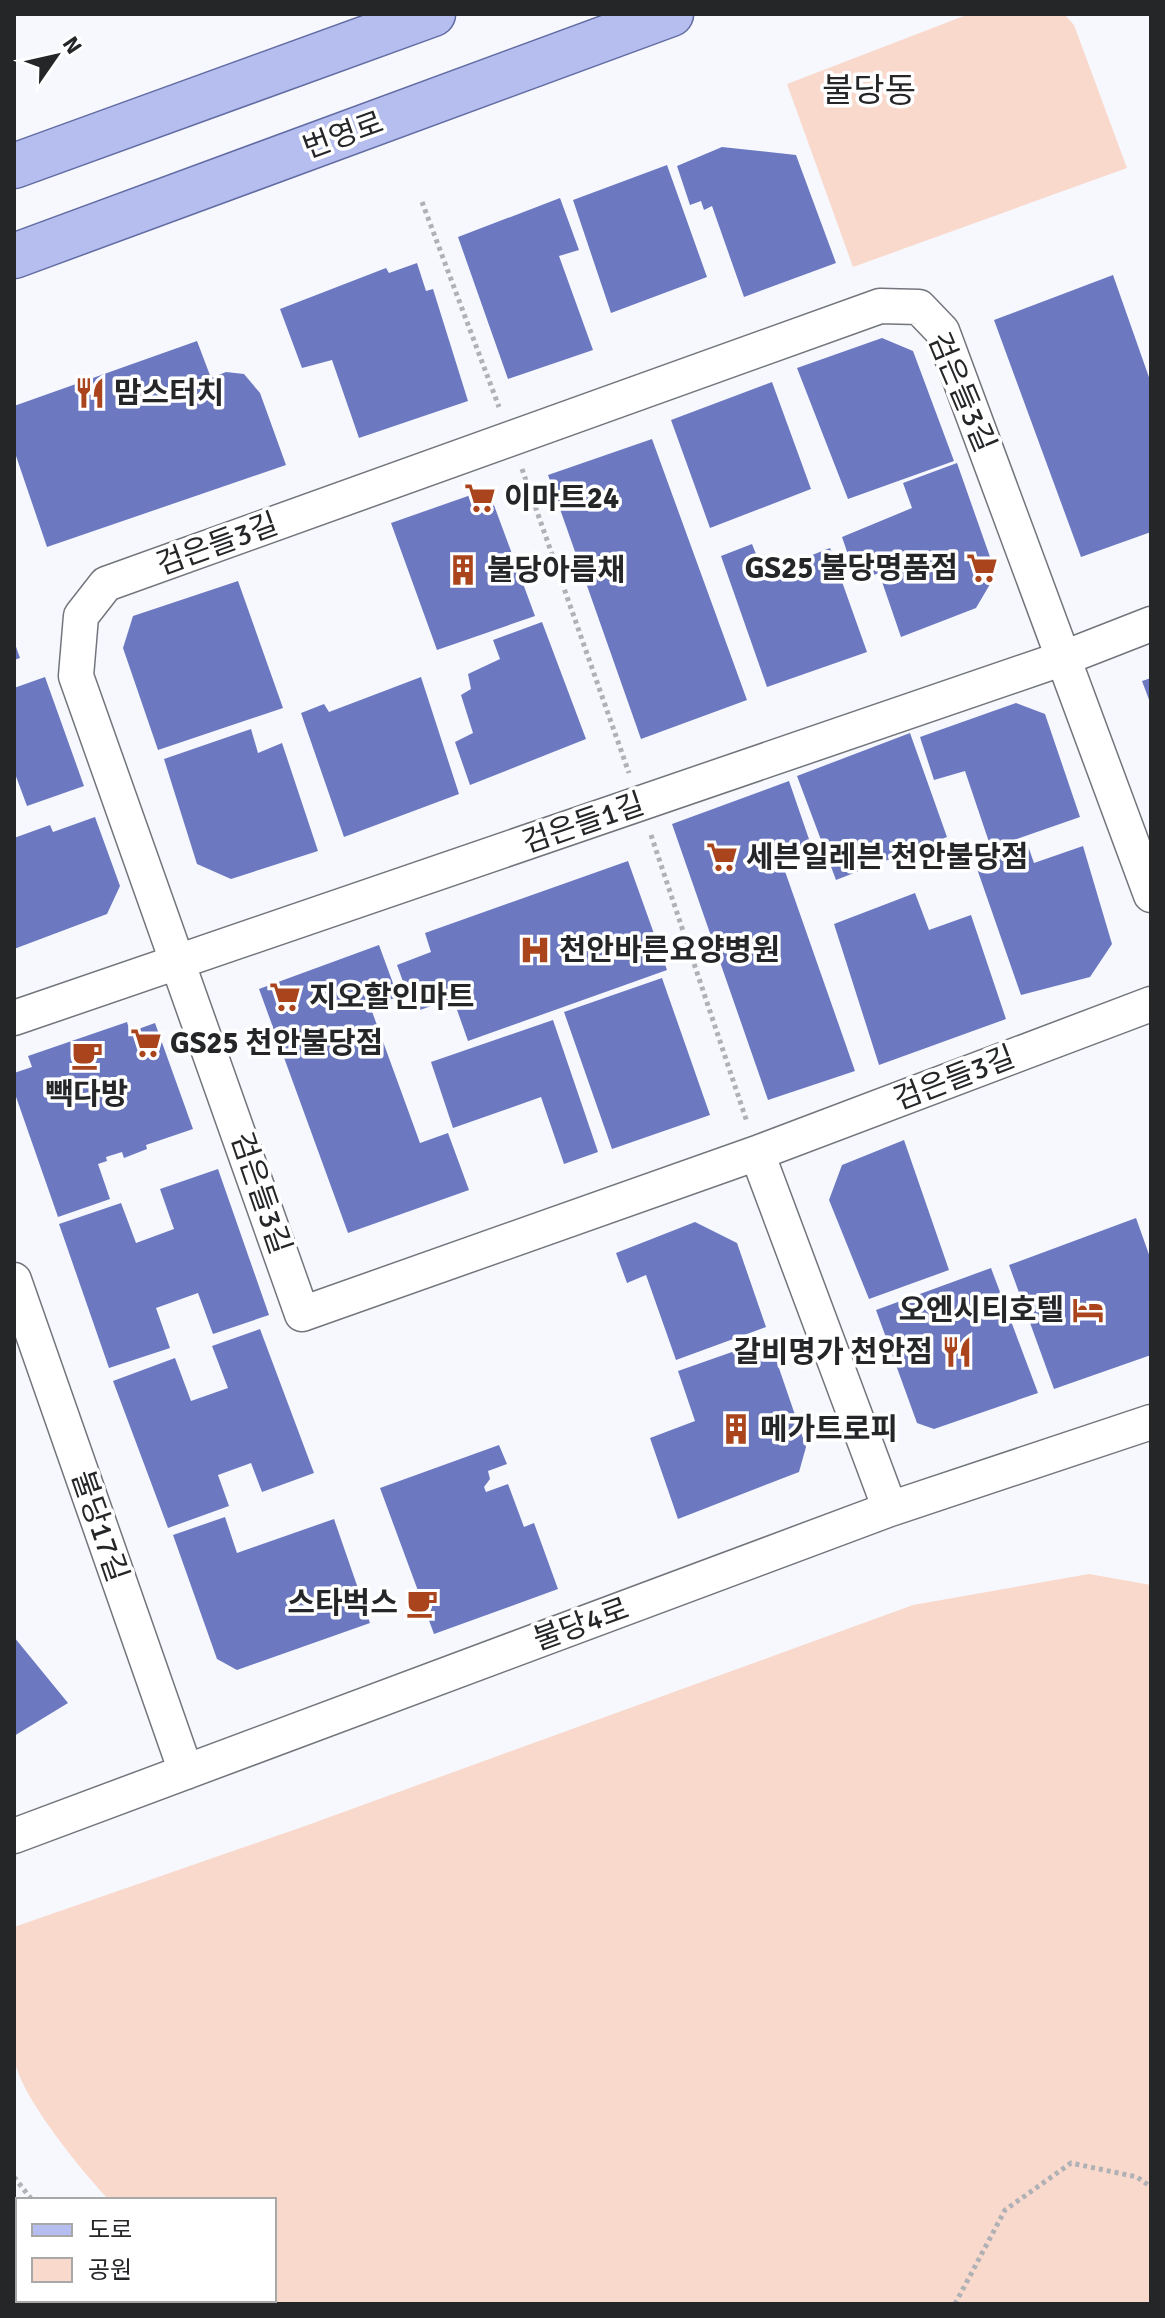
<svg xmlns="http://www.w3.org/2000/svg" width="1165" height="2318" font-family="Signika,'Noto Sans KR',sans-serif">
	<style>
		.green { fill: #fad9cd }
		.building { fill: #6c79c1 }
		.lines { fill: none; stroke-linecap: round; stroke-linejoin: round }
		.minor-casing { stroke: #73757c; stroke-width: 37 }
		.major-casing { stroke: #636ca2; stroke-width: 47 }
		.path { stroke: #afb1b5; stroke-width: 5; stroke-dasharray: 4 4; stroke-linecap: butt }
		.minor { stroke: #fff; stroke-width: 34 }
		.major { stroke: #b5beef; stroke-width: 44 }
		.labels { text-anchor: middle; stroke-width: 7; stroke-linejoin: round; paint-order: stroke }
		.street-label { font-size: 30px; fill: #252628; stroke: #fff }
		.poi-label { font-size: 30px; font-weight: bold; fill: #252628; stroke: #fff; text-anchor: start }
		.quarter-label { font-size: 34px; fill: #252628; stroke: #fff }
	</style>
	<rect width="100%" height="100%" fill="#f6f8fe"/>
	<path class="green" d="M969,14H1064L1074,25L1127,168L853,267L787,84Z
		M1089,1574L1151,1585V2304H271L264,2300H274V2200H109C82,2171 18,2094 14,2057C9,2015 14,1969 14,1927L305,1826L913,1605Z"/>
	<path class="building" d="M722,147L796,155L836,263L744,297L712,206L704,210L701,201L690,205L677,166Z
		M667,165L707,277L611,313L573,200Z
		M560,198L579,250L559,256L593,350L508,379L458,237Z
		M417,263L426,291L433,289L468,401L359,438L332,360L302,368L280,309L386,268L389,273Z
		M1113,275L1151,383V532L1081,557L994,320Z
		M882,338L913,351L954,461L848,499L797,368Z
		M197,341L211,378L226,372L244,374L260,393L286,465L47,547L14,450V406Z
		M772,382L811,489L710,528L671,420Z
		M652,439L747,700L641,739L548,475Z
		M957,463L996,574L976,608L901,637L879,573L857,581L842,537L912,508L903,483Z
		M488,489L535,616L437,650L391,523Z
		M752,544L764,574L830,548L867,652L767,687L721,556Z
		M238,581L283,708L158,750L123,648L133,616Z
		M542,622L586,739L470,785L455,742L473,733L461,695L471,689L468,674L500,659L493,640Z
		M14,641L20,658L14,660Z
		M45,677L84,786L27,806L14,771V688Z
		M421,677L459,794L344,837L301,713L324,704L329,712Z
		M1151,678V705L1142,681Z
		M1016,703L1045,714L1080,817L991,848L965,771L934,780L920,737Z
		M251,729L258,753L282,743L318,851L231,879L197,864L164,759Z
		M910,733L947,837L836,880L797,776Z
		M789,781L811,845L780,857L855,1071L768,1100L672,824Z
		M95,817L120,886L107,914L14,949V838L50,825L53,832Z
		M1027,843L1034,863L1083,846L1112,944L1090,977L1021,995L975,863Z
		M628,861L667,970L468,1041L456,1007L449,1010L446,1001L414,1012L397,965L431,952L425,933Z
		M915,893L929,930L971,915L1006,1019L879,1065L834,924Z
		M379,945L398,997L370,1006L420,1143L448,1133L469,1190L348,1233L259,989Z
		M662,978L710,1115L612,1149L564,1012Z
		M553,1020L598,1152L564,1164L541,1097L453,1128L431,1062Z
		M127,1022L130,1032L155,1023L193,1129L146,1145L147,1149L124,1158L122,1152L106,1157L107,1161L98,1164L110,1199L58,1217L14,1091V1073L32,1067L28,1056Z
		M904,1140L949,1270L869,1299L829,1200L842,1165Z
		M218,1169L269,1315L213,1334L198,1293L156,1308L170,1348L109,1368L59,1224L121,1203L136,1243L174,1229L160,1189Z
		M1136,1218L1151,1260V1355L1054,1389L1009,1265Z
		M695,1222L737,1243L766,1327L676,1360L646,1275L627,1283L616,1253Z
		M991,1268L1038,1393L934,1429L917,1423L876,1310Z
		M260,1329L314,1473L262,1492L251,1463L218,1475L229,1506L168,1528L113,1381L175,1358L191,1401L228,1388L212,1346Z
		M769,1339L806,1447L799,1472L678,1519L650,1438L695,1421L678,1371Z
		M499,1445L507,1464L488,1471L490,1479L484,1487L486,1492L508,1484L524,1527L534,1523L558,1589L434,1634L380,1488Z
		M225,1517L237,1553L334,1519L370,1623L237,1670L217,1659L173,1535Z
		M14,1637L68,1703L14,1736Z
		M18,2275V2300L27,2304H14V2278Z"/>
	<g class="lines">
		<defs>
			<path id="minor" d="M1151,895L942,331L919,307L880,306L106,584L81,616L76,676L302,1314L757,1153L1151,1004
				M14,1018L1064,658L1151,624
				M757,1153L890,1509
				M14,1280L186,1772
				M14,1836L890,1509L1151,1422"/>
			<path id="major" d="M14,166L433,14
				M14,256L671,14"/>
		</defs>
		<use href="#minor" class="minor-casing"/>
		<use href="#major" class="major-casing"/>
		<path class="path" d="M422,202L499,407
			M522,469L629,773
			M651,835L747,1122
			M14,2177L32,2200
			M115,2300L119,2304
			M955,2304L1005,2210L1071,2163L1137,2177L1151,2187"/>
		<use href="#minor" class="minor"/>
		<use href="#major" class="major"/>
	</g>
	<defs>
		<symbol id="restaurant-bare" viewBox="-9 -9 18 18"><path d="M-5-6h1v4h1v-4h1v4h1v-4h1v5L-1.5 .5V6h-2V.5L-5-1ZM5-6V6H3V1.5H1.5Q1.5-4 5-6Z" fill="#aa441c" stroke="#fff" stroke-width="2.5" paint-order="stroke"/></symbol>
		<symbol id="supermarket-bare" viewBox="-9 -9 18 18"><path d="M-6-5.5h2.5l.6 2H6L4.5 2H-2.5L-4.4-4H-6ZM-1.5 3.2a1.3 1.3 0 1 0 .1 0ZM3 3.2a1.3 1.3 0 1 0 .1 0Z" fill="#aa441c" stroke="#fff" stroke-width="2.5" paint-order="stroke"/></symbol>
		<symbol id="building-bare" viewBox="-9 -9 18 18"><path d="M-4-6H4V6H1V3H-1V6H-4ZM-2.5-4.3h1.7v1.8h-1.7ZM.8-4.3h1.7v1.8H.8ZM-2.5-1h1.7V.8h-1.7ZM.8-1h1.7V.8H.8Z" fill="#aa441c" stroke="#fff" stroke-width="2.5" paint-order="stroke"/></symbol>
		<symbol id="hospital-bare" viewBox="-9 -9 18 18"><path d="M-5-5h3v3.5h4V-5h3V5h-3V1.5h-4V5h-3Z" fill="#aa441c" stroke="#fff" stroke-width="2.5" paint-order="stroke"/></symbol>
		<symbol id="cafe-bare" viewBox="-9 -9 18 18"><path d="M-5.5-4.5H6V0H3Q3 3.5 0 3.5H-2.5Q-5.5 3.5-5.5 0ZM3-3.2v2h1.7v-2ZM-6 4.5H4V6H-6Z" fill="#aa441c" stroke="#fff" stroke-width="2.5" paint-order="stroke"/></symbol>
		<symbol id="hotel-bare" viewBox="-9 -9 18 18"><path d="M-6-4.5h1.5V1H6V5H4.5V3h-9V5H-6ZM-4 0a1.8 1.8 0 1 1 3.6 0ZM.5 0V-2.5h3Q6-2.5 6 0Z" fill="#aa441c" stroke="#fff" stroke-width="2.5" paint-order="stroke"/></symbol>
	</defs>
	<g fill-rule="evenodd">
		<use href="#restaurant-bare" x="68" y="371" width="44" height="44"/>
		<use href="#supermarket-bare" x="458" y="476" width="44" height="44"/>
		<use href="#supermarket-bare" x="960" y="546" width="44" height="44"/>
		<use href="#building-bare" x="441" y="548" width="44" height="44"/>
		<use href="#supermarket-bare" x="700" y="835" width="44" height="44"/>
		<use href="#hospital-bare" x="513" y="928" width="44" height="44"/>
		<use href="#supermarket-bare" x="263" y="975" width="44" height="44"/>
		<use href="#supermarket-bare" x="124" y="1021" width="44" height="44"/>
		<use href="#cafe-bare" x="65" y="1033" width="44" height="44"/>
		<use href="#hotel-bare" x="1066" y="1288" width="44" height="44"/>
		<use href="#restaurant-bare" x="935" y="1330" width="44" height="44"/>
		<use href="#building-bare" x="714" y="1407" width="44" height="44"/>
		<use href="#cafe-bare" x="400" y="1581" width="44" height="44"/>
	</g>
	<g class="labels">
		<g class="street-label">
			<text transform="translate(343 135) rotate(-20)" y="10">번영로</text>
			<text transform="translate(962 392) rotate(67)" y="10">검은들3길</text>
			<text transform="translate(217 544) rotate(-20)" y="10">검은들3길</text>
			<text transform="translate(583 823) rotate(-19)" y="10">검은들1길</text>
			<text transform="translate(954 1078) rotate(-21)" y="10">검은들3길</text>
			<text transform="translate(261 1193) rotate(71)" y="10">검은들3길</text>
			<text transform="translate(100 1526) rotate(71)" y="10">불당17길</text>
			<text transform="translate(581 1624) rotate(-20)" y="10">불당4로</text>
		</g>
		<g class="poi-label">
			<text x="114" y="403">맘스터치</text>
			<text x="504" y="508">이마트24</text>
			<text x="958" y="578" text-anchor="end">GS25 불당명품점</text>
			<text x="487" y="580">불당아름채</text>
			<text x="746" y="867">세븐일레븐 천안불당점</text>
			<text x="559" y="960">천안바른요양병원</text>
			<text x="309" y="1007">지오할인마트</text>
			<text x="170" y="1053">GS25 천안불당점</text>
			<text x="87" y="1104" text-anchor="middle">빽다방</text>
			<text x="1064" y="1320" text-anchor="end">오엔시티호텔</text>
			<text x="933" y="1362" text-anchor="end">갈비명가 천안점</text>
			<text x="760" y="1439">메가트로피</text>
			<text x="398" y="1613" text-anchor="end">스타벅스</text>
		</g>
		<g class="quarter-label">
			<text x="869" y="102">불당동</text>
		</g>
	</g>
	<rect width="1165" height="2318" fill="none" stroke="#252628" stroke-width="32"/>
	<rect x="16" y="2198" width="260" height="104" fill="#ffffff" stroke="#a8a8a9" stroke-width="2"/>
	<rect x="32" y="2224" width="40" height="12" fill="#b5beef" stroke="#a8a8a9" stroke-width="2"/>
	<text x="88" y="2238" font-size="24" fill="#252628">도로</text>
	<rect x="32" y="2258" width="40" height="24" fill="#fad9cd" stroke="#a8a8a9" stroke-width="2"/>
	<text x="88" y="2278" font-size="24" fill="#252628">공원</text>
	<g transform="translate(56 56) rotate(56)" stroke="#ffffff" stroke-width="6" paint-order="stroke">
	<path d="M0-6L14 30L0 20L-14 30Z" fill="#252628"/>
	<text y="-12" font-size="22" font-weight="bold" text-anchor="middle" fill="#252628">N</text>
	</g>
</svg>
